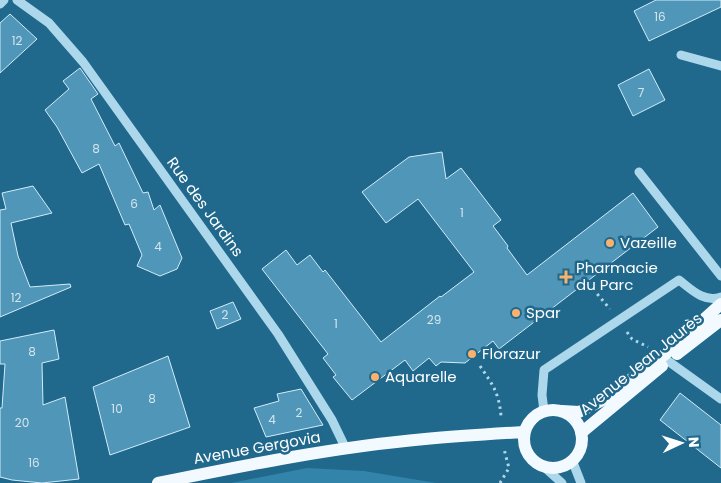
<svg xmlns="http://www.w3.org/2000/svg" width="721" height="483" font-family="Poppins,sans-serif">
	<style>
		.green { fill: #3384aa }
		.building { fill: #5096b8; stroke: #d2ecf9 }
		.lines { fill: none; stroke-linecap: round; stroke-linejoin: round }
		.path { stroke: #add8ec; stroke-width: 3; stroke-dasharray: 2.5 4; stroke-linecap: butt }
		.minor { stroke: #add8ec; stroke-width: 9 }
		.major { stroke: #f3faff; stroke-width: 12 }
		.poi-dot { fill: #f9b16e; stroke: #20688c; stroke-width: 2 }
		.labels { text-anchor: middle; stroke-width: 5; stroke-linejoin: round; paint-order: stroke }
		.number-label { font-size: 12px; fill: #d3e5ed }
		.street-label { font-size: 15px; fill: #fff; stroke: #20688c }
		.poi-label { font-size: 15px; fill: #fff; stroke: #20688c; text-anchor: start }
	</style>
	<rect width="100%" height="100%" fill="#20688c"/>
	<path class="green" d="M307,468L364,471L436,483H231Z"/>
	<path class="building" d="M656,0H721V7L649,41L634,11Z
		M10,14L37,39L0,73V23Z
		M80,68L98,94L91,99L115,146L119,143L143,193L148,192L154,210L160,205L182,258L177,269L160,276L137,266L142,255L129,224L125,225L99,164L82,173L57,127L45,110L69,89L63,81Z
		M649,69L665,100L633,116L618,85Z
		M442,152L446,179L461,168L501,220L493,226L508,246L507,248L527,275L633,193L658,227L499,349L493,341L465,363L441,362L436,366L429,358L413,371L405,360L352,400L333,377L336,375L323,358L328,354L262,269L286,250L297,265L310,255L323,272L325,270L381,342L440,296L441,297L474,272L418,199L386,223L362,192L409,157Z
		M33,186L52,213L11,223L18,256L30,287L70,284L71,287L0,317V210L6,209L2,193Z
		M233,302L241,319L217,329L210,311Z
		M54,330L59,359L42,363L43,405L65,397L79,479L42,483L12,480L0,477V408H2L5,364H0V341Z
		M168,356L190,427L110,455L93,387Z
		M301,389L323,425L266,437L254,408L279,401L277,394Z
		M680,393L721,425V468L660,420Z"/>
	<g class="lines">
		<path class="path" d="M593,289L610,309
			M627,332L632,339L648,347
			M480,366C493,385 499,393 501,416
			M500,483L509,468L504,449"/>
		<path class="minor" d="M17,0L49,23L83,62L278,334L332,420L346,449
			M0,4L4,0
			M681,55L721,66
			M639,172L721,276
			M663,356L668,361L721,399
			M544,411L542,395L544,370L679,280C692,290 704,303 721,297
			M572,460L581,483
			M544,467L562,483"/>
		<path class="major" d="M677,354L721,320
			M524 439a29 29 0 1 1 58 0a29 29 0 1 1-58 0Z
			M562,411L579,412L601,401L663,356L721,304
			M581,433L662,366
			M158,483C246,465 335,447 425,439C458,436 491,434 524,432"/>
	</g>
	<g class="poi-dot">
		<circle cx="610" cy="243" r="5"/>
		<path d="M563.5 269.5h5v5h5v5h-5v5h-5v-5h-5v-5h5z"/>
		<circle cx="516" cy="313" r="5"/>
		<circle cx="472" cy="354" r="5"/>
		<circle cx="375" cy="377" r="5"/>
	</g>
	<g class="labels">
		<g class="number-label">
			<text x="660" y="21">16</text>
			<text x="17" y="45">12</text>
			<text x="641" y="97">7</text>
			<text x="96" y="153">8</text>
			<text x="134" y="208">6</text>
			<text x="462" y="217">1</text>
			<text x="158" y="251">4</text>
			<text x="16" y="302">12</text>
			<text x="225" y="319">2</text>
			<text x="434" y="324">29</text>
			<text x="336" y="328">1</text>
			<text x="32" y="356">8</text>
			<text x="152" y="403">8</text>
			<text x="117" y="413">10</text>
			<text x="299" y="417">2</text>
			<text x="272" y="424">4</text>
			<text x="22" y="427">20</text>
			<text x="34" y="467">16</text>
		</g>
		<g class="street-label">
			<text transform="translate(205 207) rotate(54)" y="5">Rue des Jardins</text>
			<text transform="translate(641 364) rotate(-39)" y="5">Avenue Jean Jaurès</text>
			<text transform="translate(257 448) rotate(-10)" y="5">Avenue Gergovia</text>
		</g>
		<g class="poi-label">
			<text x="620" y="248">Vazeille</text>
			<text x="576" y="273">Pharmacie<tspan x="576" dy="17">du Parc</tspan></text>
			<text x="526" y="318">Spar</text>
			<text x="482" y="359">Florazur</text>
			<text x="385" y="382">Aquarelle</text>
		</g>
	</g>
	<g transform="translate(681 443) rotate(86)" stroke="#20688c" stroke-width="4" paint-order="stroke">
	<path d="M0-4L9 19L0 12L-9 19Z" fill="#ffffff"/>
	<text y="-8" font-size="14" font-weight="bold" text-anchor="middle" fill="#ffffff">N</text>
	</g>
</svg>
